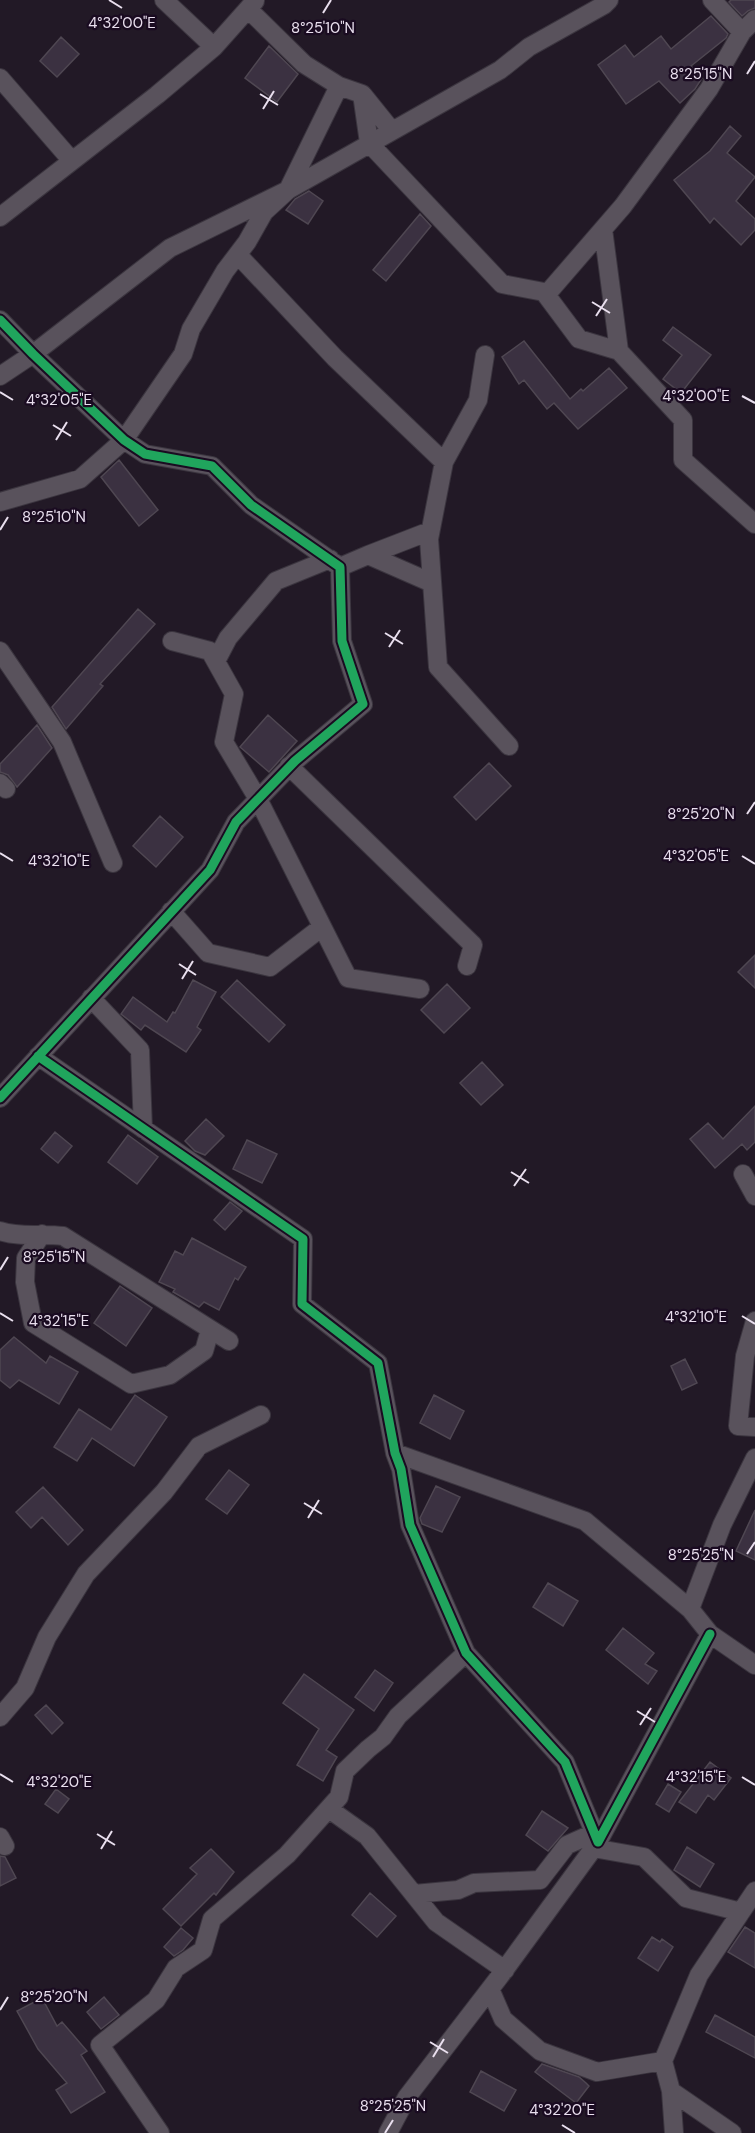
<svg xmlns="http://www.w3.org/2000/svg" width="755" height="2133" font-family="'DM Sans',sans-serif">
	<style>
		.building { fill: #3b3141; stroke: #4f4752; stroke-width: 1.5 }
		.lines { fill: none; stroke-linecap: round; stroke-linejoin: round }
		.minor-casing { stroke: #3b353f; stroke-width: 20 }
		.minor { stroke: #59525c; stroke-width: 18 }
		.cycleway-casing { stroke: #1a0b21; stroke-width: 13 }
		.cycleway { stroke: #20a55d; stroke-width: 9 }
		.ticks { fill: none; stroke: #e9dfee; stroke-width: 2 }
		.ticks-label { font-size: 15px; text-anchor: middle; fill: #e9dfee; stroke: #1a0b21; stroke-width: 4.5; stroke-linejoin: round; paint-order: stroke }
	</style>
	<rect width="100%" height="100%" fill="#221926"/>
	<path class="building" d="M731,0H755V8L748,11L742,16L729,2Z
		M711,16L728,34L726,38L691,66L702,78L695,89L680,103L659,81L626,104L598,65L625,45L634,57L661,36L671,49Z
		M61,37L79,54L57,77L40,61Z
		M269,46L298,74L277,102L245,78Z
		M730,126L741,136L727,153L755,177L736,201L755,219V230L741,245L714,218L710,223L674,180L710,151Z
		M309,191L323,201L308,224L286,210L295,199Z
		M420,214L431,226L386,281L373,270Z
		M673,327L711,355L681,393L663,379L682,355L663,340Z
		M524,341L570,399L581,389L583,391L609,368L627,388L578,429L554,403L547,409L524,380L519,384L502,357Z
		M119,460L158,510L139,526L101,477Z
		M138,609L155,624L100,684L103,686L66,729L52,707Z
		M268,715L297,741L269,772L240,747Z
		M37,725L52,748L17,787L8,775L0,772V764Z
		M489,763L511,786L476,820L454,797Z
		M160,816L183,837L156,867L133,846Z
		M755,955V988L738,972Z
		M193,980L216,992L197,1027L201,1030L186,1052L145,1025L141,1030L121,1014L133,997L167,1022L173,1012L175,1013Z
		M237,980L285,1025L269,1042L221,997Z
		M447,984L470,1008L444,1033L421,1010Z
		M482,1062L503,1085L481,1105L460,1083Z
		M755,1106V1142L747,1150L742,1144L715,1168L690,1139L708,1123L723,1139Z
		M206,1119L224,1136L205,1155L195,1151L185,1141Z
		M55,1132L72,1146L58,1163L41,1149Z
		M128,1135L158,1157L137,1184L108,1162Z
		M247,1140L277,1154L262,1183L233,1169Z
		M230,1202L242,1211L225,1230L214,1220Z
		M192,1238L246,1267L238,1280L235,1278L219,1310L204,1302L199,1307L173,1292L175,1289L159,1282L175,1251L183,1255Z
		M120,1286L152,1308L126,1346L94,1323Z
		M14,1337L46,1363L50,1356L78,1372L59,1404L19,1380L10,1388L0,1380V1350Z
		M685,1359L697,1383L682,1390L671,1366Z
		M135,1395L167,1417L134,1466L92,1438L77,1461L54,1447L79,1409L111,1430Z
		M434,1395L464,1411L450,1439L420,1423Z
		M229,1470L249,1485L227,1514L206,1499Z
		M436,1486L460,1497L442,1532L422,1524L420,1518Z
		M43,1487L83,1530L68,1545L42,1517L31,1528L16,1512Z
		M755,1510V1560L736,1551Z
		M548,1583L578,1601L563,1626L533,1607Z
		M623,1628L654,1653L645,1664L657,1671L648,1684L606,1650Z
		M375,1670L393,1683L374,1711L355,1697Z
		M304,1674L354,1710L326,1750L337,1757L323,1781L297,1765L319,1729L283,1703Z
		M46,1705L63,1723L52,1734L35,1715Z
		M710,1762L731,1778L714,1800L708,1795L696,1813L679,1802Z
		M668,1784L681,1792L669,1812L656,1804Z
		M56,1789L69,1799L58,1813L45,1804Z
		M542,1811L568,1828L548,1851L526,1835Z
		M687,1847L714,1864L700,1887L674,1870Z
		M211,1849L234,1872L216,1895L214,1893L181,1926L163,1909L197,1874L190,1868Z
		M0,1856L5,1857L16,1878L0,1886Z
		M370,1893L396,1916L377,1937L352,1915Z
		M745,1927L755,1933V1968L728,1952Z
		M181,1928L193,1938L183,1950L174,1956L164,1947Z
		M652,1937L660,1942L662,1939L673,1947L658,1971L638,1958Z
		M104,1997L119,2015L101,2029L87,2012Z
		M42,1998L57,2026L62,2022L87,2051L81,2055L105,2092L71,2113L56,2090L67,2083L38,2049L17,2011Z
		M715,2015L755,2037V2058L706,2032Z
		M542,2064L579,2077L586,2083L589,2086L576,2103L535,2072Z
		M481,2071L516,2090L504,2111L470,2092Z"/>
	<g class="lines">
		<defs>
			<path id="minor" d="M164,0L214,47
				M712,0L742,32L755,19
				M248,9L304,64L339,86L362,94L369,143L502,284L544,292L579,339L619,351L683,420V460L755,524
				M0,78L72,161
				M363,95L392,131
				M0,217L157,95L214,47L255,1
				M603,229L619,351
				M238,255L335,358L444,462
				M546,295L623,206L709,89L742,32
				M0,320L33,354L124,440L145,454L212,466L251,505L340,567L342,641L363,704L295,761L236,822L210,870L0,1098
				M485,355L478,400L444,462L429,539L438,667L509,746
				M0,376L33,354L170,248L288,190L500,70L529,47L604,5L609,0
				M0,502L80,479L124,440L183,354L191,329L225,271L247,242L264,212L288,190L339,86
				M368,555L430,531
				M340,567L368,555L432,583
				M172,641L210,651L234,694L224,742L258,799L348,978L420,989
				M0,651L62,742L113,863
				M216,661L228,638L276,581L330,559
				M289,766L473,945L467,966
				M0,783L6,789
				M171,911L208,953L270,967L322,927
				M91,998L140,1050L143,1129
				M38,1056L303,1239L302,1304L378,1363L395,1453L401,1469L410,1525L466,1653L565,1762L598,1842L710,1634
				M743,1174L755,1196
				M0,1231C20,1238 42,1233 63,1236L229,1341
				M42,1234L26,1258L25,1282L33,1323L131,1384L170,1375L204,1351L210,1330
				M755,1321L745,1356L738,1426L755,1427
				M395,1453L585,1521L690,1609
				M755,1458L722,1525L690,1609L710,1634L755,1665
				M0,1717L25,1688L47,1637L86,1574L164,1492L199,1446L261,1415
				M329,1809L367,1836L436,1922L505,1970
				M0,1837L5,1846
				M593,1848L644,1857L686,1898L741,1912
				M414,1894L458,1890L474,1883L540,1880L567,1845L594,1833
				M490,1989L503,2019L540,2051L597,2072L663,2061
				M671,2091L674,2133
				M160,2133L100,2045L156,2000L176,1968L203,1950L212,1919L287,1855L339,1797L345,1771L368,1749L383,1737L398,1716L466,1653
				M388,2133L407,2097L500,1976L598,1842
				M732,2133L671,2091L663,2061L699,1975L755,1891"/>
		</defs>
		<use href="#minor" class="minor-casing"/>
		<use href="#minor" class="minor"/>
		<defs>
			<path id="cycleway" d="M0,320L33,354L124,440L145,454L212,466L251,505L340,567L342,641L363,704L295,761L236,822L210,870L0,1098
				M38,1056L303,1239L302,1304L378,1363L395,1453L401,1469L410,1525L466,1653L565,1762L598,1842L710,1634"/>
		</defs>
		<use href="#cycleway" class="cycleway-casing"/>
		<use href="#cycleway" class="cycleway"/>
	</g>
	<path class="ticks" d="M109,0L122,8M323,13L331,0M747,74L755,61M260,94L278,105M263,109L274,91M592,302L610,313M596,316L607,299M0,392L13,400M742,396L755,403M53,425L71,436M56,440L67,422M0,530L8,517M385,633L403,644M389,647L400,630M747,814L755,802M0,853L13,861M742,856L755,864M179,964L196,975M182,979L193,961M511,1172L529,1183M514,1186L526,1169M0,1270L8,1257M0,1313L13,1321M742,1316L755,1324M304,1503L322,1514M308,1518L319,1500M747,1554L755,1542M637,1711L655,1722M640,1725L651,1708M0,1774L13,1782M742,1777L755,1785M97,1834L115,1845M101,1849L112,1831M0,2010L8,1997M430,2042L448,2053M433,2057L444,2039M562,2125L575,2133M385,2133L393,2120"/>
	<g class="ticks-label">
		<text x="122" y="28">4°32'00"E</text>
		<text x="323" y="33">8°25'10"N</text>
		<text x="701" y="79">8°25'15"N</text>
		<text x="696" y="401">4°32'00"E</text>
		<text x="59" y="405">4°32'05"E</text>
		<text x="54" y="522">8°25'10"N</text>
		<text x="701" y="819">8°25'20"N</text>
		<text x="696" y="861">4°32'05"E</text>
		<text x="59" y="866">4°32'10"E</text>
		<text x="54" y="1262">8°25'15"N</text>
		<text x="696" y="1322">4°32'10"E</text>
		<text x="59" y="1326">4°32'15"E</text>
		<text x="701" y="1560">8°25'25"N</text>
		<text x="696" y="1782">4°32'15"E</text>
		<text x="59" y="1787">4°32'20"E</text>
		<text x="54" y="2002">8°25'20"N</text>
		<text x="393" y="2111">8°25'25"N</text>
		<text x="562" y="2115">4°32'20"E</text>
	</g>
</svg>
